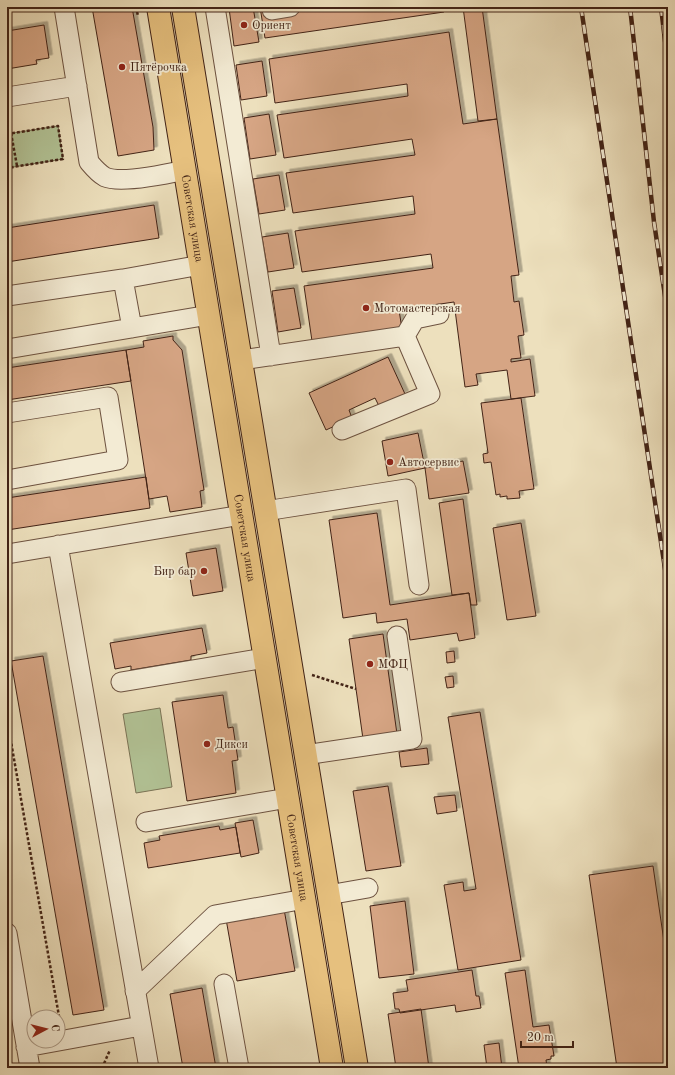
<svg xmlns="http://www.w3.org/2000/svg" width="675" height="1075" font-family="'Old Standard TT',serif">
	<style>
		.green { fill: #b2c396; stroke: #7a7356 }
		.building { fill: #d6a584; stroke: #422316; filter: url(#shadow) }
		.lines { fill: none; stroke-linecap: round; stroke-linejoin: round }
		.minor-casing { stroke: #6d5240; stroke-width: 21 }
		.major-casing { stroke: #422316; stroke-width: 24 }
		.path { stroke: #422316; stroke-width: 2.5; stroke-dasharray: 3 2; stroke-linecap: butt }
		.minor { stroke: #f3ebd4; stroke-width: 19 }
		.major { stroke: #e6c07e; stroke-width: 22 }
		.rail-casing { stroke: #422316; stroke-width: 4.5 }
		.rail { stroke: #f3ebd4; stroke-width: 3; stroke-dasharray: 9; stroke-linecap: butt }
		.poi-dot { fill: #8f2418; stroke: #f3ebd4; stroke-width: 1.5 }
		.labels { text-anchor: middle; stroke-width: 3.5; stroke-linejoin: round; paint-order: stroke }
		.poi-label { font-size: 12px; fill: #422316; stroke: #f3ebd4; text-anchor: start }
		.street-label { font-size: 12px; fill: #422316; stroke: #f3ebd4 }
	</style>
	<defs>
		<filter id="shadow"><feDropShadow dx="3.5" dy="-3.5" stdDeviation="0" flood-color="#0004"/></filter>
	</defs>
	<rect width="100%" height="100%" fill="#ede0bd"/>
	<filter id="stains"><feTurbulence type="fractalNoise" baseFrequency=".005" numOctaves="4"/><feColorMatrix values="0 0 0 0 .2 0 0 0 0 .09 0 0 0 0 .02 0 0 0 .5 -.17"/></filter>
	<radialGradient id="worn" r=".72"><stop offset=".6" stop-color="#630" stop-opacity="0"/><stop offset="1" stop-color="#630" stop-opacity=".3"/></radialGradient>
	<path class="green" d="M58,126L63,159L7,168V134Z
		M160,708L172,787L136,793L123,714Z"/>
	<path class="building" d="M92,7H132L153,127L154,150L118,156Z
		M237,7H253L259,42L234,46L229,8Z
		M260,7H443L444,12L265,38Z
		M463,7H482L497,119L478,121Z
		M44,25L49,58L36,60L37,64L7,69V31Z
		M449,32L463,124L497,119L519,275L511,276L514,302L519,301L524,335L518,336L521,358L511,359V362L530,359L535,396L511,399L507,370L476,374L478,385L465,387L454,302L399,310L402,329L312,341L304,286L433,268L431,254L302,272L295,231L415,214L413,196L293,213L286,173L415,155L412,139L284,158L277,115L408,96L407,84L275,103L269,59Z
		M262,61L267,96L241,100L236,65Z
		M269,114L276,155L250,159L244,118Z
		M279,175L285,210L259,214L253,179Z
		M154,205L159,238L7,262V228Z
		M288,233L294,268L268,272L262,237Z
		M294,288L301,328L278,332L272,291Z
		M173,336V340L182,350L204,490L200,491L202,507L170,512L167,496L149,499L126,350L144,347L143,341Z
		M126,350L131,381L7,400V368Z
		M388,357L405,394L379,406L375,398L349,410L352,418L326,430L309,393Z
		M521,398L534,489L519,491L520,498L507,499V496L500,497V494L496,495L491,462L484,463L483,454L488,453L481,403Z
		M418,433L425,468L388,476L382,441Z
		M463,461L469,493L429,499L425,468Z
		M146,477L150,508L7,530V498Z
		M463,499L477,605H471L469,593L452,595L439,503Z
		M377,513L390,605L469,593L475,638L459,641L457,633L410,640L407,619L377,623L376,613L343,618L329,520Z
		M521,523L536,616L507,620L493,528Z
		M216,548L223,591L193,596L186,553Z
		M202,628L207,653L191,656V660L131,670V666L115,669L110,643Z
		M383,634L397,734L363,739L349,639Z
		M454,651L455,662L447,663L446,652Z
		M43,656L104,1010L73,1015L11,661Z
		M453,676L454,687L447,688L445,677Z
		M223,695L228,728L233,727L238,760L232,761L236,793L187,801L172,702Z
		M480,712L521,960L458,970L444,885L463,882L464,891L476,889L448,717Z
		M427,748L429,764L401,767L399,752Z
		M388,786L401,866L366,871L353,791Z
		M455,795L457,811L437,814L434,797Z
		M253,820L259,853L241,857L235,823Z
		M219,826L220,830L236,827L240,853L148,868L144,843L160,840L159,836Z
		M653,866L668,969V1068H617L589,875Z
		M405,901L414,974L379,978L370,906Z
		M284,909L295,971L237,981L226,919Z
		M472,970L476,996H479L481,1008L456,1012L455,1005L400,1013L399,1009H395L393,993L408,991L406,980Z
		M525,970L533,1027L549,1025L554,1056H551V1059L546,1060L547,1067L519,1068L505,973Z
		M202,988L216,1068H183L170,994Z
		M421,1009L429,1068H396L388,1014Z
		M499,1043L502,1068H487L484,1045Z"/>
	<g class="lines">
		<defs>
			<path id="minor" d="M64,7L89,162C94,168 98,173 105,177C121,184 167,174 185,170
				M215,7L271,356
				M272,10L290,7
				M7,97L77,86
				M123,279L132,328
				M7,296L123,279L201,265
				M7,349L209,315
				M241,360L405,336L415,319L439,314
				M7,413L108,397L118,460L7,480
				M342,430L430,394L405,336
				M265,511L406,489L419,585
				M58,545L149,1068
				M7,554L242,515
				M121,682L265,658
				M305,755L412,739L397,636
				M146,822L288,798
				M328,895L368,888
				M7,933L30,1068
				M224,984L239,1068
				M135,991L215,915L305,899
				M26,1047L141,1026"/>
			<g id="major">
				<path id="s1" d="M158,7L332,1068"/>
				<path d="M183,7L357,1068"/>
			</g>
		</defs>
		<use href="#minor" class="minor-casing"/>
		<use href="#major" class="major-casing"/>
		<path class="path" d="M136,7L138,16
			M11,133L17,166
			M7,134L58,126L63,159L7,168
			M312,675L356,689
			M7,719L60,1022
			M102,1068L110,1050"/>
		<use href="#minor" class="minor"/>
		<use href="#major" class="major"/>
		<defs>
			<path id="rail" d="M581,7L668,589
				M630,7L654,222L668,316
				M661,7L668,66"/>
		</defs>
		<use href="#rail" class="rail-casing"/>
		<use href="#rail" class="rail"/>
	</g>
	<g class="poi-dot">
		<circle cx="244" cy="25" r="4"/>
		<circle cx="122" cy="67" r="4"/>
		<circle cx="366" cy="308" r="4"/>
		<circle cx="390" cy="462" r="4"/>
		<circle cx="204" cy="571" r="4"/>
		<circle cx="370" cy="664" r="4"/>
		<circle cx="207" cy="744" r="4"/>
	</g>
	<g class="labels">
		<g class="poi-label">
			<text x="252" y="29">Ориент</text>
			<text x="130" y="71">Пятёрочка</text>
			<text x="374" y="312">Мотомастерская</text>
			<text x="398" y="466">Автосервис</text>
			<text x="196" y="575" text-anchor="end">Бир бар</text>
			<text x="378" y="668">МФЦ</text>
			<text x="215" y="748">Дикси</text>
		</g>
		<g class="street-label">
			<text dy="4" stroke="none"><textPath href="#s1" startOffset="214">Советская улица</textPath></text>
			<text dy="4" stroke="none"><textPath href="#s1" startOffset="538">Советская улица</textPath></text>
			<text dy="4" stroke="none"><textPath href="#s1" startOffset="862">Советская улица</textPath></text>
		</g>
	</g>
	<rect width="675" height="1075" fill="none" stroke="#ede0bd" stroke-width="24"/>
	<rect x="8" y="8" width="659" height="1059" fill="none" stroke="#422316" stroke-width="2"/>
	<rect x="12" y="12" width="651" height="1051" fill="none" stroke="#422316"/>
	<g transform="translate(46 1029) rotate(83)"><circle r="19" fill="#f3ebd4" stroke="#ac9b88"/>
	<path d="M0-3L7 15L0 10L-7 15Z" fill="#8f2418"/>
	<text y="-6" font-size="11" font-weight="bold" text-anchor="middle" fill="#422316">С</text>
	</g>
	<path d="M521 1041v6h52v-6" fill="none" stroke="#422316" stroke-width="2"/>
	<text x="527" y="1041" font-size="12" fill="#422316" stroke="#f3ebd4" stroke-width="3" paint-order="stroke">20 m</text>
	<rect width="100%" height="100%" filter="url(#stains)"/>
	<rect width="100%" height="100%" fill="url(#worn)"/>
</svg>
